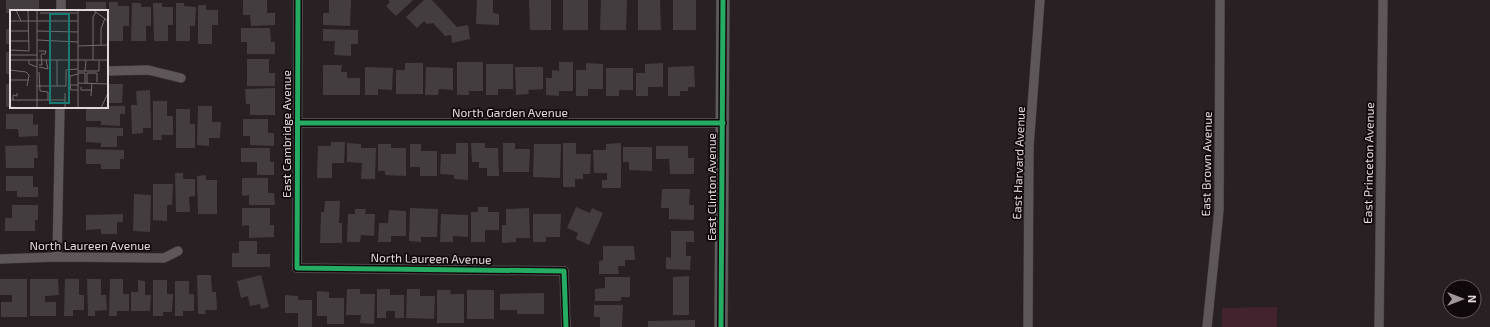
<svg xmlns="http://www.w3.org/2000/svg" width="1490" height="327" font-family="'Exo 2',sans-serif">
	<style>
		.green { fill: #43232e }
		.building { fill: #443d3f }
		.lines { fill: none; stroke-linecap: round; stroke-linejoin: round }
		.street-casing { stroke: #433b3e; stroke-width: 10 }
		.secondary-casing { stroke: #433b3e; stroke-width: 14 }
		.street { stroke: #5e5759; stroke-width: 9 }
		.secondary { stroke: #5e5c5e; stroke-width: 13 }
		.cycleway-casing { stroke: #10090b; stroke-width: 8 }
		.cycleway { stroke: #26ab63; stroke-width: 5 }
		.labels { text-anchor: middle; stroke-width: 3.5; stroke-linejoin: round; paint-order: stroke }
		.street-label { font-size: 12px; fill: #e3d8dc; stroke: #10090b }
		.inset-road { fill: none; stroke: #736a6d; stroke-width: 1 }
		.view { fill: #1a7b74; fill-opacity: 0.15; stroke: #1a7b74; stroke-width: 2 }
		.inset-edge { fill: none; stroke: #e3d8dc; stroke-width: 2 }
	</style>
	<rect width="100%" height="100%" fill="#282023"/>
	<path class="green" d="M1277,307V327H1222V308Z"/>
	<path class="building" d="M6,0H39V11H11V13H6Z
		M243,0H267V13H275V25L251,26L250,15H243Z
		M329,0H351L350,26L323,25V13H329Z
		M389,0H413L396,16L386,6L390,2Z
		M424,0H432L457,27L468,25L470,39L452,43L451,35L445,36L433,23L427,24L424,21L417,28L406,17Z
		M477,0H493V13L499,14V25L476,24Z
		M529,0H551V30H530Z
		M563,0H588V30H563Z
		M601,0H627L626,30H600Z
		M638,0H660L661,30H638Z
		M673,0H696V30H673Z
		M86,2H106V11H86Z
		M109,2H118V6H129V26H123V41H109Z
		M132,3H141V7H151V26H146V41H131Z
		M153,3H162V7H173V25H168V41H154Z
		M176,3H184V6L196,7L195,26H190V41H176Z
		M198,5H206V10H218V25H212V44H198Z
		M241,28H270L271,42H275V54H247V42H241Z
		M6,29H11V44H6Z
		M323,29L358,30V44H351V56L334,55L335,41H323Z
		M6,52H11V74H6Z
		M247,59H269V73H275V86H247Z
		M457,62H483V91H469V95H457Z
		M559,62H573V91H559V96L546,95V78H552V70L559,71Z
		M405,63H423V94H396V70H405Z
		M586,63L603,64V89H588V96H576V70H586Z
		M663,63V87H648V96H636V73H645V64Z
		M486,64H513V89H498V95H486Z
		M323,65H342L341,72H347V78H360V95H323Z
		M694,66L695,87H688V91H680V96H668V67Z
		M365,67L393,68L392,90L378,89V95H365Z
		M426,67L453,68V90L439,89L438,95H425Z
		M515,67H543V89L528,90L529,94L516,95Z
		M606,68H633V90H619V96H606Z
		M6,84H11V107H6Z
		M107,84H123L122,103H107Z
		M275,88V115H250V104H246L245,89Z
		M150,90L151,128H143V133L132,134L131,105H137L136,91Z
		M153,101H167V116H173V135H161L162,140H153Z
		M107,106H125V114H120V126L101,125V121H86V107H107Z
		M198,106H212V122H221L220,138H209V146L197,145Z
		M176,109H190V124H195V148H176Z
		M6,114H33V125L38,124V136L19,137L18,129H6Z
		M243,119H268V133H274V146L250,145V136H243Z
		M86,127L123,128V136H117V147H101V143L86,142Z
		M331,142H345L344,163H332V178H317L318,146H331Z
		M347,143L361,144V148H376L375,179H361L362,163L347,162Z
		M456,143H468V180L454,179V175L440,174L441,154H456Z
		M471,143H485V148H498L499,176H487V168H479V162H472Z
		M503,143H515V149H530L529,172H503Z
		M563,143H576V154H591L590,174H583V179H575V187H563Z
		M621,143V188H602V180H607V173H594L593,150H606V144Z
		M378,144H391V148H406V176L385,175V171H378Z
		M410,144H421V151H437V176H420V167H410Z
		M534,144H561L560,178L533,177Z
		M37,145L38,158H34V168H6L5,146Z
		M656,146H688V158H694V174H670L669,159H656Z
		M623,147H652V171L629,170V162H623Z
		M241,148H270V162H274V175H257V162H241Z
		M86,149L124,150V159H120V169H101V164H86Z
		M175,173H183V179H195V196L189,197L190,212H176Z
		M206,175V180H217V214H198L197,176Z
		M6,176H33V187H38V197H17V191H6Z
		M242,178H268V193H274L275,205H249V195L242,196Z
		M153,184H173L172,205H167V221L153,220Z
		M662,189H690L689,205H694V220L669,219V208H661Z
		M134,194L151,195L150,232L133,231Z
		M325,201H340L339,223H342V243H320L321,212H324Z
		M12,205H38V220H35V231H5V218H12Z
		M478,207H488V212H499V230H485V242H471V212H478Z
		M576,207L590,213L592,208L603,213L589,245L576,239L578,233L567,228Z
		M242,208H270V225H274V237L249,238V225L242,226Z
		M410,208L438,209L437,237H421V242L409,241Z
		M529,208L530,238H516V242L502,243V225H506V209Z
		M355,209H366L365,214H375L374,236L361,235L360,242H347L348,214H355Z
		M389,210L406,211V236H391V242H378L379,223H388Z
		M123,214V222H117V234H101V229L86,230V215Z
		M441,214L468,215V237L453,236V242H440Z
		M533,214H561L560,237H546V242H533Z
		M671,231H694V242H686V256H691L690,270L666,269V257L671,258Z
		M239,241H257V254H270V267H232V253H239Z
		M603,246H634L635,260H625V266H618L619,274H599V261L603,260Z
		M197,275H211L212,292H216L217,310H205L206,314H198Z
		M261,275L269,307L261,309L260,304L250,306L248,296L241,298L237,281Z
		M689,276V315H673V277Z
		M605,277H630V297H621V301H595V289L605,288Z
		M0,279H27V317H1V302H12V295H0Z
		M30,279H58L59,295L45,296V302H56V316H30Z
		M65,279H79V295H84V310H73V316H64Z
		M87,279H101V295H106L107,310L95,311V316H88Z
		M110,279H123V294H129V311H117V316H109Z
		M138,280L145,281V295H151L150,311H131V292H138Z
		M153,280H167V294H173L172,312H163V316H153Z
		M175,281H189V294H194V311H183V316H175Z
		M347,289H360V294H375L374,324L360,323L361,315H346Z
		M377,289H390V295H404V318H395V311H386V318H377Z
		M407,289H420V296H435L434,319L406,318Z
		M437,290H451L450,294H464V323H437Z
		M467,290H494V319H467Z
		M317,291L329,292V298H344V324H327V316H317Z
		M544,293V314H517V310H500V294Z
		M285,295L298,296V300H312V327H298V313H285Z
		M594,305H623L622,327H600V317H594Z
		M695,320V327H648V321Z"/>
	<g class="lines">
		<defs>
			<path id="street" d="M298,0L297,268L564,271L566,327
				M61,11V0
				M107,71L148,70L181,78
				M297,123H723
				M57,257L60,107
				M0,259L57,257L164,258L178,251
				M1028,327L1029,147L1040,0
				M1207,327L1219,210L1220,0
				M1379,327L1383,0"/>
			<path id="secondary" d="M721,327L723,0"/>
		</defs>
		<use href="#street" class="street-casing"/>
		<use href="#secondary" class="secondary-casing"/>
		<use href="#street" class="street"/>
		<use href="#secondary" class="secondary"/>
		<defs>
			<path id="cycleway" d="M298,0L297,268L564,271L566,327
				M297,123H723
				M721,327L723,0"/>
		</defs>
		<use href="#cycleway" class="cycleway-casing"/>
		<use href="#cycleway" class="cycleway"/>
	</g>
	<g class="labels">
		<g class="street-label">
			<text x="510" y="117">North Garden Avenue</text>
			<text transform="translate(287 134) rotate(-90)" y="4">East Cambridge Avenue</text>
			<text transform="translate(1019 163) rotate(-88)" y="4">East Harvard Avenue</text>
			<text transform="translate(1369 163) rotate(-89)" y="4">East Princeton Avenue</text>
			<text transform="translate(1207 164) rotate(-89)" y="4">East Brown Avenue</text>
			<text transform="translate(712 187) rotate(-90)" y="4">East Clinton Avenue</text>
			<text x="90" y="250">North Laureen Avenue</text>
			<text transform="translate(431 259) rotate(1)" y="4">North Laureen Avenue</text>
		</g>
	</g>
	<g transform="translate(10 10)">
		<rect width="98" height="98" fill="#282023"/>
		<path class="inset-road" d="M6,0L11,11M83,0L98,11M30,3H68M0,11H68M0,21H19M27,21L68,22M27,30L68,32M0,31H19M91,35V19L95,8M68,36L98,35M0,40L19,41L18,0M29,41H36L35,44H31M0,45H27M0,50H98M19,50V54L27,57M47,50V76M83,50V7L86,2M29,55H32L31,45M29,57L38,59L36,50M0,60L16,62L19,65L17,76M68,61H75L76,51M75,61H89V51M29,62L30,81L38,82V90M68,63H75V73M0,70H19M68,73L98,74M77,73V63H87V72M60,75L61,80H68M68,75H60V66L68,64M27,76H56V60L68,59M71,77V80H82M81,86L82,73M0,90H55M3,90V85L7,86V83M0,97L12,98M27,98V0M32,98H55V83M68,98V0M91,98L98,83"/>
		<path class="view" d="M40,4H59V93H40Z"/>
		<rect width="98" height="98" class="inset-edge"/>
	</g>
	<g transform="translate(1462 299) rotate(90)"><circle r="19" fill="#10090b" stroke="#645c5f"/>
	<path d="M0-3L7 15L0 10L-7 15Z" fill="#a2989b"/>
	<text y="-6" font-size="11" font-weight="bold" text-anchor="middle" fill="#e3d8dc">N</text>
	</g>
</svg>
